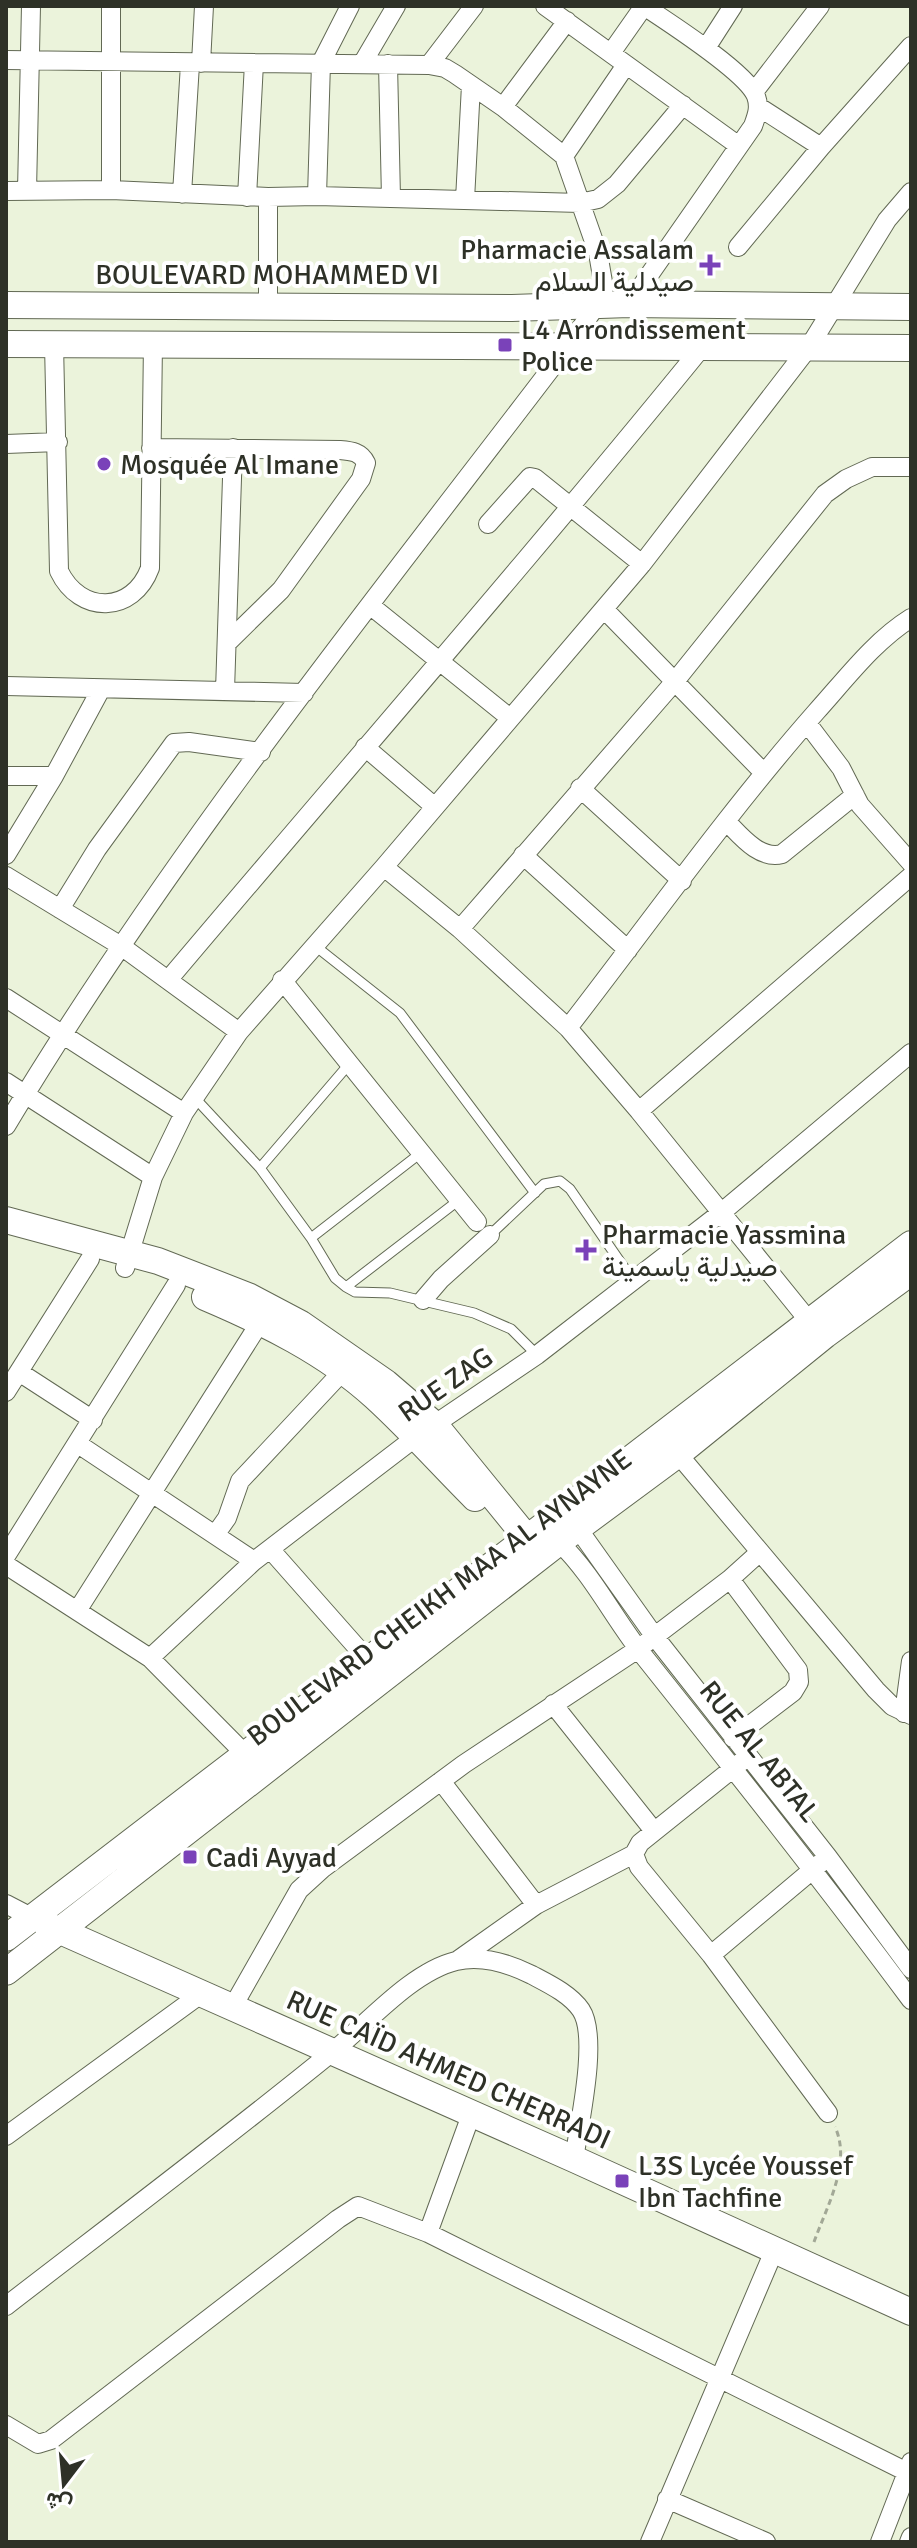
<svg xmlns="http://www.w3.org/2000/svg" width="917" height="2548" font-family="Signika,Vazirmatn,sans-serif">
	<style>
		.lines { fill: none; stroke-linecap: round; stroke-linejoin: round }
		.lane-casing { stroke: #626954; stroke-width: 11 }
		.street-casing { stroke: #626954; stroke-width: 20 }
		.secondary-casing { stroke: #626954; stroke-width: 28 }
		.path { stroke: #a2a896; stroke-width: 3; stroke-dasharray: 6 4; stroke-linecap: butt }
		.lane { stroke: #fff; stroke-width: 9 }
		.street { stroke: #fff; stroke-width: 18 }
		.secondary { stroke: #fff; stroke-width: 26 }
		.poi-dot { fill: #7a42b9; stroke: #fff; stroke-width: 3 }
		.labels { text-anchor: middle; stroke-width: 8; stroke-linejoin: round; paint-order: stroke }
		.poi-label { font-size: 28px; fill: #2e3127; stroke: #fff; text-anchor: start }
		.street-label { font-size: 28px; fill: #2e3127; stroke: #fff }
	</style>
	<rect width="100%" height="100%" fill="#ebf3db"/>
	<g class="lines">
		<defs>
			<path id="lane" d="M314,945L400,1013L535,1193
				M194,1097L260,1168L311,1238L335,1278L346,1287L355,1292L390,1293L474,1313L511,1329L537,1355
				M260,1168L350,1063
				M490,1235L544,1184L560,1181L570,1189L632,1279
				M311,1238L422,1152
				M346,1287L459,1200"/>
			<path id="street" d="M545,6L739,146
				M706,48L733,6
				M611,53L644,6
				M6,60L429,65L445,68L455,74L503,107L564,156L598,253L604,288L596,306L569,345C375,600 171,851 6,1126
				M201,63L204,6
				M362,64L396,6
				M388,64L391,198
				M429,65L474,6
				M754,92L820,6
				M503,107L567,21
				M759,107L821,147L911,46
				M564,156L626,65
				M111,190V6
				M6,191L111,190L268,197L317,196L580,203L598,199L617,184L683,105
				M27,191L31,6
				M182,194L190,64
				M317,196L321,63L350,6
				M247,197L254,63
				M465,200L471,85
				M738,247L821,147
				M629,304L753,126C757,115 760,107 756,96C746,72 668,22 644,6
				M268,305V197
				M54,344L59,571C80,615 133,614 150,568L153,343
				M6,444L58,442
				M151,448L340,450C352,451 361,452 366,463L361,479L281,590L227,643
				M488,524L530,477L535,478L642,564
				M371,606L510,718
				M604,609L763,772
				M6,686L304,693
				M225,691L233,448
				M807,723L841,768L860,805L911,863
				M365,747L435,807
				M6,776H54
				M580,788L682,881
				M726,821C740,835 759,860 782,854L855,795
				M6,855L54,776L101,689
				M523,855L628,950
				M384,867L460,929L568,1028L639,1111L809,1321
				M6,876L121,946L239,1032
				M60,909L97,849L174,743L189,742L261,752
				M460,929L676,680L825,494L846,479L872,467H911
				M169,979C347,768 529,560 703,346
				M282,980L477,1222
				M6,998L184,1113
				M568,1028C650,922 728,812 816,712C845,680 874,641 911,618
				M6,1082L153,1177
				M639,1111L911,876
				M125,1268L153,1177L184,1113L239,1032L384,867L642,564L809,347L887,220L911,192
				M423,1300L441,1279L490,1235
				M19,1372L93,1420
				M6,1392L90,1259
				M78,1444L254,1561
				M678,1454L876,1690L892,1706L911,1715
				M579,1530L655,1637L828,1857L911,1969
				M215,1535L227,1518L240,1481L342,1372
				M559,1542C594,1576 615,1621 646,1659C736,1772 825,1884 911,2000
				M270,1549L368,1660
				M6,1556L176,1285
				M6,1565L150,1658L254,1561L416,1437L537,1355L722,1212L911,1053
				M730,1579L760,1552
				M77,1611L266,1313
				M150,1658L245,1754
				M553,1704L654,1831
				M904,1713L911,1661
				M741,1762L640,1843L634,1854L639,1867L711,1955L828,2113
				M441,1781L536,1905
				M6,1904L33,1918
				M711,1955L823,1861
				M458,1960L536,1905L634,1854
				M232,2008L299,1890L322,1869L464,1764L638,1649L730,1579L798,1670L799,1682L793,1692L733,1738
				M6,2136L201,1994
				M428,2233L471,2115
				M6,2306C115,2222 224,2140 331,2053C367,2024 411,1972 456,1961C481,1955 510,1964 532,1975C549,1984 570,1994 581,2010C599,2037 579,2125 574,2159
				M6,2425L38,2444L51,2440L338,2219L358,2206L428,2233L911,2474
				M667,2499L766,2542
				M650,2542L774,2251
				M880,2542L911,2462
				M909,2542L911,2537"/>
			<path id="secondary" d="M6,305L512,308L629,304L911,307
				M6,344L911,348
				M6,1220L158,1261L248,1296L301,1324L386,1383L435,1425L527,1538
				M205,1297C264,1322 327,1353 375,1397C410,1429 442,1465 475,1498
				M47,1925L574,2159L911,2312
				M6,1938L911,1244
				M6,1972L559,1542L678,1454L825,1335L911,1272"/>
		</defs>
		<use href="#lane" class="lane-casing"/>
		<use href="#street" class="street-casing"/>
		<use href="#secondary" class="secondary-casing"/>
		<path class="path" d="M814,2242C826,2208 852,2163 835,2127"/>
		<use href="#lane" class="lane"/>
		<use href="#street" class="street"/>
		<use href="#secondary" class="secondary"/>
	</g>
	<g class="poi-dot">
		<path d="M706 253h8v8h8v8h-8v8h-8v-8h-8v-8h8z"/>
		<rect x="497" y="337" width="16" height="16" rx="4"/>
		<circle cx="104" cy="464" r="8"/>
		<path d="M582 1238h8v8h8v8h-8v8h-8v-8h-8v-8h8z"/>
		<rect x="182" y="1849" width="16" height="16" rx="4"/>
		<rect x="614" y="2173" width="16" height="16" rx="4"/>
	</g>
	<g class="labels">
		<g class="poi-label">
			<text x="694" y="259" text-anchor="end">Pharmacie Assalam<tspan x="694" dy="32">صيدلية السلام</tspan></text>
			<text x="521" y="339">L4 Arrondissement<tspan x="521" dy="32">Police</tspan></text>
			<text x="120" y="474">Mosquée Al Imane</text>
			<text x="602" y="1244">Pharmacie Yassmina<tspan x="602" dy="32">صيدلية ياسمينة</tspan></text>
			<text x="206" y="1867">Cadi Ayyad</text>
			<text x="638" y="2175">L3S Lycée Youssef<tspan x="638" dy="32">Ibn Tachfine</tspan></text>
		</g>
		<g class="street-label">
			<text x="267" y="284">BOULEVARD MOHAMMED VI</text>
			<text transform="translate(445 1384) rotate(-35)" y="10">RUE ZAG</text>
			<text transform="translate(439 1597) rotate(-37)" y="10">BOULEVARD CHEIKH MAA AL AYNAYNE</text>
			<text transform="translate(760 1751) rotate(51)" y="10">RUE AL ABTAL</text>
			<text transform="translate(449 2069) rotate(24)" y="10">RUE CAÏD AHMED CHERRADI</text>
		</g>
	</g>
	<rect width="917" height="2548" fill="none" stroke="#2e3127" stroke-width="16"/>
	<g transform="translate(64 2484) rotate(196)" stroke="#ffffff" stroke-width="6" paint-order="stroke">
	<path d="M0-6L14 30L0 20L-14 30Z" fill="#2e3127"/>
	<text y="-12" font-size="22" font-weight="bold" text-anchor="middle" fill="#2e3127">ش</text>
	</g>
</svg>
